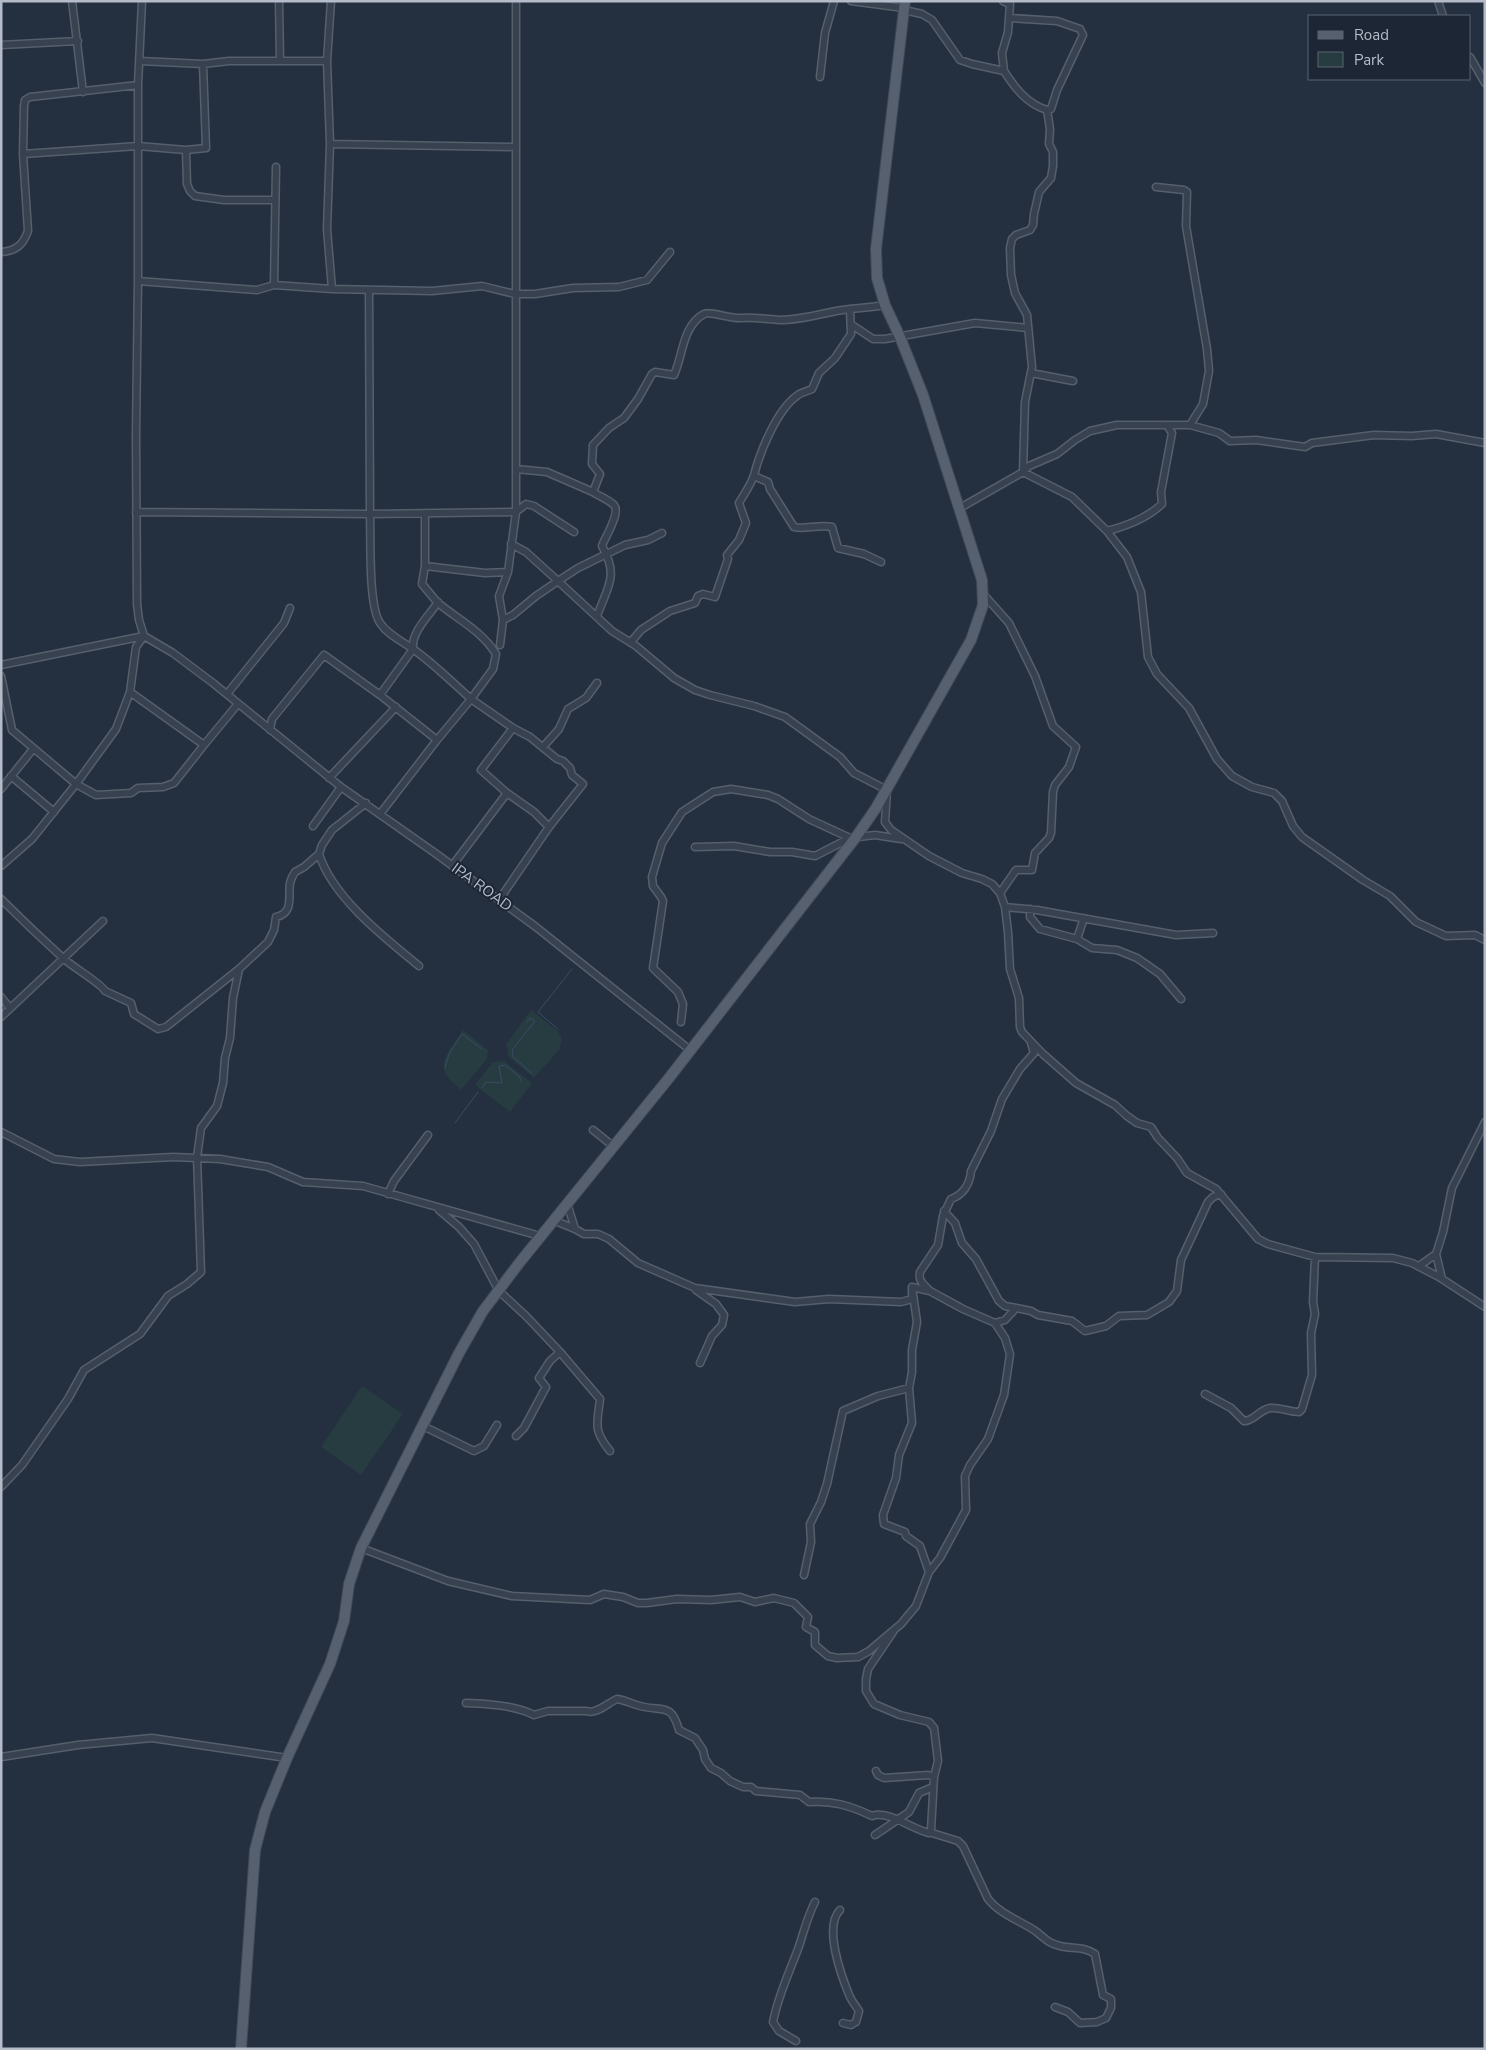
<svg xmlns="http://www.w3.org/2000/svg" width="1486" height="2050" font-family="'Nunito Sans',sans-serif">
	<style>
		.green { fill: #263c40 }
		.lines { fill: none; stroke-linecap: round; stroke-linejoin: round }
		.stream { stroke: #3a4b68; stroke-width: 1 }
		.minor-casing { stroke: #565f6c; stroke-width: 9 }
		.primary-casing { stroke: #424a58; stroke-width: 12 }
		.minor { stroke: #38414f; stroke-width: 6 }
		.primary { stroke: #56606f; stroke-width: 10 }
		.labels { text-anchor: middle; stroke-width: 4; stroke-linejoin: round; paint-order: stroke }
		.street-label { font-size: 15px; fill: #b5bcc9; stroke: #1d2634 }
	</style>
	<rect width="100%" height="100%" fill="#242f3f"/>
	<path class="green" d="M531,1010L558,1031L562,1039L559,1050L534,1078L508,1056V1050L506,1044Z
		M463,1030L488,1050L487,1059L461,1090C456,1085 448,1079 445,1073C439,1059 456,1041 463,1030Z
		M504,1061L532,1083L510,1112L475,1085L493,1062Z
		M362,1386L403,1414L361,1475L321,1447Z"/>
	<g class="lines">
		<path class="stream" d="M527,1022L530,1018L535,1021L512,1050L513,1057L532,1073
			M558,1029L538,1012L572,969
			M445,1068L449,1054L462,1034L482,1049
			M482,1088L486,1082L502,1083L499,1066L505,1065L519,1076L521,1081
			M455,1123L478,1092"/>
		<defs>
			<path id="minor" d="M72,1L83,92
				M142,1L138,85V281L257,290L274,285L332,289L432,291L482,286L515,294H535L573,288L619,287L647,280L670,252
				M279,1L280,61
				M331,1L327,61L330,144L327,229L332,289
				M851,1L904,8
				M1003,1L1010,4L1008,32L1002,53L1004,71
				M1438,1L1443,16
				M904,10L922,14L932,20L960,60L972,64L1004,71C1015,88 1027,104 1047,110L1050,129L1049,144L1053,152V166L1051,178L1039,192L1034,214L1033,225L1030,230L1016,235L1012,239L1010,248L1011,275L1015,293L1027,315L1032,367L1025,402L1023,472L960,508
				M1010,18L1057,21L1080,29L1083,35L1057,90L1051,109L1047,110
				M1,45L78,41
				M1470,57L1485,83
				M140,61L203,64L229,61H327
				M820,77L825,33L834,1
				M330,144L516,147
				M186,150L187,184L190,191L195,196L224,200H275
				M23,154L24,106L25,100L30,97L138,85
				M1156,187L1184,190L1187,192L1186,226L1207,349L1209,371L1203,404L1190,425
				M1,252C16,251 23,245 28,231L23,154L138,146L186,150L206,148L203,64
				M138,281L136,434L137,604L139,620L144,636L173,653L213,683L341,787L435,853L536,927L690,1050
				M274,285L276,167
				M369,290L370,514L516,512L526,504L534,506L574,532
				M852,325L873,339H885L975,323L1028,328
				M1031,373L1073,381
				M1485,443L1436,434L1412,436L1374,435L1312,443L1305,447L1256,440L1230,441L1219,433L1190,425H1117L1090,431L1075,440L1057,454L1029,466L1023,472L1072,497L1107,531L1127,557L1141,592L1148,657L1157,674L1189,708L1217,759L1232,776L1252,787L1274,793L1282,801L1293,826L1302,837L1363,880L1390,896L1416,922L1446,936L1475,935L1485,940
				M516,469L547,472L593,492
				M754,476L768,482L770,489L794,527C804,530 819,524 832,527L838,548L864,554L881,562
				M136,512L370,514C371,538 368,605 380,623C388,635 402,641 413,649C434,664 452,682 471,699L437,740L380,695L324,655L272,719L270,730
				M1107,531C1127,526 1147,518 1162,504L1161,492L1172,433L1167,425
				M511,544L526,552L558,581L578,568L625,545L648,540L662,533
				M425,566V513
				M984,595L1009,623L1035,676L1053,726L1076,747L1069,767L1055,785L1053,792L1051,833L1049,838L1035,853L1032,870H1016L1000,893
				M597,616C608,586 619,576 602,546C605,537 621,513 614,505C609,500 599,496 593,492L600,474L592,464L593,445L609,428L624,418L638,399L652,374L655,372L674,375C683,356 682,326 704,314C710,311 731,319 741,318C754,317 766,319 779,320C799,320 817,315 836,311C853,308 869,308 885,305
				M503,620L499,596L508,572L516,512V1
				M631,642L641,630L670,611L695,603L698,596L703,594L715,597L728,559L727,555L739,540L746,523L739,503C744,494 751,485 754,475C760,452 777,409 798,395C802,392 808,391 812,389L819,373L835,358L851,334L850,309
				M500,645L503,620L513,615L536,596L558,581L612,631L636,646L674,678L695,690L710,695L754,706L785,717L840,757L854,773L887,790L885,822L891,830L929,856L962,873L982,879L992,884L1000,893L1005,907L1008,932L1010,969L1019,998L1020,1027L1022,1032L1043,1054L1076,1083L1115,1105L1127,1116L1137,1123L1151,1127L1158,1138L1177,1158L1187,1173L1216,1189L1258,1239L1268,1244L1315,1257L1393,1258L1412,1263L1439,1277L1485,1307
				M1,665L144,636
				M1,676L12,730L76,784L96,795L131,793L138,788L163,787L174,783L204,745
				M130,692L204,745L237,705
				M227,694L284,623L290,608
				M380,695L413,649C411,632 429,616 438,602
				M543,747L559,729L568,709L586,698L597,683
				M11,776L54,812
				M329,778L396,707
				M1,789L33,749
				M507,793L534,812L549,827
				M380,814L437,740
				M313,826L341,787
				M695,847L734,846L770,852H792L815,856L850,838L875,835L901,839
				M319,854C333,898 385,938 419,966
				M1,866L32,839L76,784L116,729L130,692L136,647L144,636
				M452,866L507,793L481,770L513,728
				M1,899C21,919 42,939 63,958C71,966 102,984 105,991L131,1003L134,1014L158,1029L166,1027L239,969
				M499,900L549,827L583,784L572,775L570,768L563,761L557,759L530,737L513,728L471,699L493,669L496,654C481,630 458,620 437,602C432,596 427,590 422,584L425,566L485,573L508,572
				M1005,907L1037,910L1176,935L1213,933
				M1030,909V917L1040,929L1077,939
				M1084,918L1077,939L1092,948L1117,950L1137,958L1160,974L1181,999
				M1,997L10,1008
				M1,1017L103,921
				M681,1022L683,1004L678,992L653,968L663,901L661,897L653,886L652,877L662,843L682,812L713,792L731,789L768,795L778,799L809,819L850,838
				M593,1130L613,1146
				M1,1132L54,1159L80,1162L173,1157L220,1159L268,1167L303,1182L363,1186L540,1236
				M388,1194L394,1181L428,1135
				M567,1203L575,1229L584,1234H598L609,1239L638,1263L695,1288L795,1302L829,1299L901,1302L912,1299V1287L930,1291L963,1309L995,1323L1005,1320L1016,1308L1031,1311L1038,1315L1072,1321L1085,1331L1106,1326L1119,1316L1147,1315L1169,1302L1177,1291L1181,1260L1208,1202L1213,1197L1221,1194
				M439,1210L459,1227L474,1244L499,1291L527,1317L560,1352L600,1399C597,1425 593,1430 610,1451
				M944,1211L955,1223L962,1243L976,1259L999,1301L1005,1306L1016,1308
				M553,1220L575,1229
				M1436,1254L1442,1279
				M1419,1266L1436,1254L1443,1232L1452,1188L1485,1122
				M696,1290L716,1304L724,1315L722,1325L712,1336L700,1363
				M930,1291C924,1284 918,1282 920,1272L938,1245L943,1216L951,1199C963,1195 970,1184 971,1171L991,1131L1002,1099L1020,1069L1034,1053L1031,1043
				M1205,1394L1231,1408L1244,1421C1254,1421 1259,1410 1270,1408C1280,1407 1289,1412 1299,1412L1302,1409L1312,1375L1311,1333L1315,1314L1313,1302L1315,1257
				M423,1426L474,1451L484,1446L497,1425
				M516,1436L524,1428L546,1387L539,1378L550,1361L560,1352
				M1,1487L22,1465L68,1399L84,1370L140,1334L168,1296L187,1284L201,1272L197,1157L201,1128L217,1106L223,1083L225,1058L230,1038L233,998L239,969L268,942L274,930L276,917C294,913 288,897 290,883C291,879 293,875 295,872L304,867L319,854L322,845L332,830L366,803
				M361,1548L448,1581L512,1596L590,1600L604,1594L623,1597L638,1603H647L677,1599L711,1600L740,1597L755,1602L774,1598L794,1603L808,1617L806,1627L815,1632V1645L828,1656L837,1658L858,1657L869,1651L901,1624L916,1606L929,1572L920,1546L906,1536L905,1532L884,1524L883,1515L896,1478L899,1455L912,1423L909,1388L912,1372V1350L917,1322L912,1287
				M929,1572L940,1558L966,1510L965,1476L970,1465L988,1439L1004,1395L1010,1354L1005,1338L995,1323
				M804,1575L811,1542L810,1524L821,1502L827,1484L843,1411L878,1396L909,1388
				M893,1632L868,1669L866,1679V1691L874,1704L900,1715L929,1722L934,1728L938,1761L934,1777L931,1830L932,1833L958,1841L963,1846L988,1899C1000,1914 1018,1920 1034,1930C1044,1937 1047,1943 1060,1946C1072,1949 1084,1946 1095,1954L1103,1995L1111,1999V2008L1106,2018L1097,2022L1080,2023L1068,2012L1055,2007
				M466,1703C485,1703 517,1706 534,1715L548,1711H587C595,1715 608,1703 617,1699C625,1700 632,1704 640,1706C663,1712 671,1702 679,1730L695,1738L703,1750L705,1759L711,1768L721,1773L730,1781L743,1787H751L756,1791L800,1795L809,1802C832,1800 851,1806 872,1816C889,1810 911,1829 929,1833
				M1,1757L78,1745L152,1738L287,1758
				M876,1771L878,1775L884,1778L928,1775L934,1777
				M875,1835L909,1812L919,1793L933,1787
				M840,1910C823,1927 842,1978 850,1997C853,2003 856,2006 859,2011L856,2022L851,2025L843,2023
				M796,2041L779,2031L773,2022C778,1996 789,1973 798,1949C804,1932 807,1917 815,1902"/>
			<path id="primary" d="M241,2049L255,1850L265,1812L287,1758L330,1664L344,1621L349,1584L361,1548L459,1353L483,1311L520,1262L669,1078L856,837L876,808L971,640L983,605L982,580L923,395L900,337L885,305L877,278L876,249L905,1"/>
		</defs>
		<use href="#minor" class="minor-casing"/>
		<use href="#primary" class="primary-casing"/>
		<use href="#minor" class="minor"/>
		<use href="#primary" class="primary"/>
	</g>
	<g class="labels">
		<g class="street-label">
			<text transform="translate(482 887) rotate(36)" y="5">IPA ROAD</text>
		</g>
	</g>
	<rect width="1486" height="2050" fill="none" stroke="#b5bcc9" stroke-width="5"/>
	<rect x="1308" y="15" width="162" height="65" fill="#1d2634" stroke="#5a6270"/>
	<rect x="1318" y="31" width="25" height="8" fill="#56606f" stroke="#5a6270"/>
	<text x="1354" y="40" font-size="15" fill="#b5bcc9">Road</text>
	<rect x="1318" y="52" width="25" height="15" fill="#263c40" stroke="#5a6270"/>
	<text x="1354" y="65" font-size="15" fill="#b5bcc9">Park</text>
</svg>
